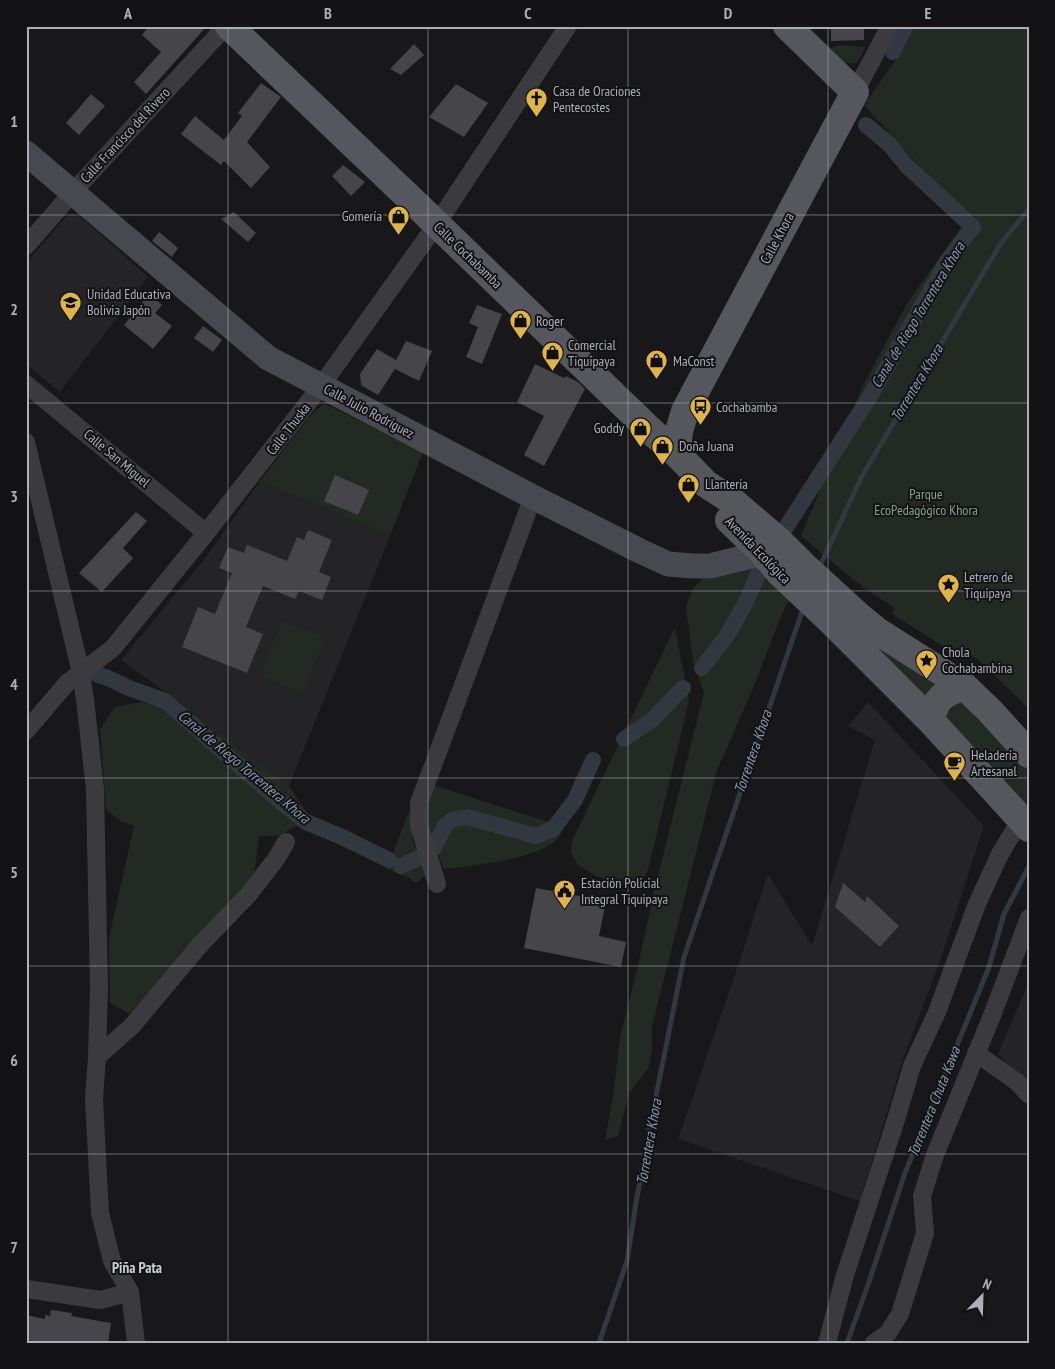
<svg xmlns="http://www.w3.org/2000/svg" width="1055" height="1369" font-family="'PT Sans Narrow',sans-serif">
	<style>
		.built { fill: #242427 }
		.green { fill: #232a24 }
		.lines { fill: none; stroke-linecap: round; stroke-linejoin: round }
		.stream { stroke: #31383f; stroke-width: 5 }
		.canal { stroke: #31383f; stroke-width: 16 }
		.building { fill: #45454a }
		.minor { stroke: #3a3a3f; stroke-width: 18 }
		.secondary { stroke: #48494e; stroke-width: 25 }
		.primary { stroke: #56575d; stroke-width: 28 }
		.grid { fill: none; stroke: #acafb8; stroke-width: 1; stroke-opacity: 0.55 }
		.labels { text-anchor: middle; stroke-width: 4; stroke-linejoin: round; paint-order: stroke }
		.poi-label { font-size: 14px; fill: #acafb8; stroke: #131315; text-anchor: start }
		.street-label { font-size: 14px; fill: #acafb8; stroke: #131315 }
		.park-label { font-size: 14px; fill: #85a188; stroke: #131315 }
		.water-label { font-size: 15px; font-style: italic; fill: #879baf; stroke: #131315 }
		.neighbourhood-label { font-size: 15px; font-weight: bold; fill: #ccced5; stroke: #131315 }
		.neatline { fill: none; stroke: #acafb8; stroke-width: 2 }
		.grid-label { font-size: 16px; text-anchor: middle; font-weight: bold; fill: #acafb8 }
	</style>
	<rect width="100%" height="100%" fill="#18181a"/>
	<path class="built" d="M73,214L82,218L148,277L60,392L26,364V263L66,217Z
		M260,481L390,536L289,786L175,699L121,660L206,557Z
		M868,702L984,826L943,952L902,1062L860,1201L678,1139L738,966L768,874L812,946L875,740L848,726Z
		M1029,981V1086L998,1054Z"/>
	<path class="green" d="M915,26H1029V709L979,660L960,649L955,654L892,614L895,608L865,589L801,536L864,383L908,302L967,219L864,105L900,54Z
		M839,45L865,47L862,55L856,63C841,65 838,60 829,49Z
		M325,404L423,452L390,536L260,481L310,416L317,409Z
		M759,559L793,595L783,611L752,691L717,770L652,1026V1050L648,1069L629,1093L618,1136L605,1140L613,1097L620,1037L638,966L654,891L704,693L693,661L686,607L693,588L708,574Z
		M282,621L325,637L303,693L260,676Z
		M675,627L689,701L648,870L640,884L625,885L596,876L578,865L571,853L572,841Z
		M863,633L947,679L928,701Z
		M959,696L1029,760V815L946,718V714Z
		M175,699L289,786L311,819L277,836H259L254,876L156,987L129,1014L110,1002L109,938L134,826L119,820L106,809L100,729L115,707L141,702L163,708Z
		M433,785L564,827C562,831 560,837 556,840C541,858 468,867 444,869L427,827L426,806Z
		M409,811L413,842L427,874L416,883L413,880L387,869Z"/>
	<g class="lines">
		<path class="stream" d="M819,568L862,476L1001,243L1029,209
			M599,1343L627,1261L636,1203L650,1126L684,957L804,606
			M847,1343L869,1282L905,1173L989,967L1004,914L1029,866"/>
		<path class="canal" d="M893,52L906,26
			M785,529L869,398L948,260L973,227L907,166L889,144L866,125
			M702,668L728,634L746,602L759,572
			M98,675L108,678L129,688L165,701L282,803L306,822L342,837L389,860
			M624,739L652,720L683,688
			M433,849L445,826L452,820L467,817L536,836L553,829L575,800L593,760
			M401,866L423,856"/>
	</g>
	<path class="building" d="M149,26H207L146,94L134,82L161,52L142,35Z
		M831,26H864V40L831,41Z
		M414,44L424,55L401,75L390,69Z
		M261,83L281,97L247,142L270,167L251,188L224,161L221,165L181,134L195,116L224,140L242,116L238,113Z
		M456,84L488,103L464,137L429,117Z
		M91,94L105,106L79,135L66,123Z
		M343,165L365,182L351,196L332,176Z
		M234,212L256,233L248,242L221,219Z
		M159,232L178,248L172,257L152,241Z
		M149,294L162,305L155,313L172,326L153,349L124,325Z
		M477,305L502,314L482,364L466,357L478,327L469,323Z
		M203,326L222,340L213,352L194,338Z
		M406,341L432,351L419,381L395,369L378,395L361,385L360,374L377,349L396,360Z
		M535,364L564,378L566,376L578,382L585,389L544,466L524,455L544,416L517,402Z
		M335,475L369,490L358,515L324,501Z
		M136,512L147,521L123,548L133,558L102,592L79,573Z
		M308,530L332,540L319,572L331,577L322,600L299,591L295,599L263,586L246,627L263,634L247,673L182,647L198,607L215,614L232,573L219,568L228,547L244,553L247,545L287,561L297,537L304,540Z
		M843,883L865,902L867,896L899,926L880,947L835,907Z
		M536,888L606,901L599,936L626,942L621,967L524,948Z
		M51,1310L72,1313L71,1316L111,1323L108,1343H44L26,1340V1315L45,1319V1315L50,1316Z"/>
	<g class="lines">
		<path class="minor" d="M855,92L890,26
			M26,246L73,192L226,26
			M26,384L206,533
			M26,442L81,673L85,699L95,789L99,987L97,1057L94,1099L100,1213L112,1261L130,1292L136,1343
			M26,731L67,683L113,648L206,533L321,386L436,225L568,26
			M437,884L419,826V803L533,497
			M976,1053L1017,1082L1029,1095
			M97,1057L132,1026L199,946L249,894L276,859L286,842
			M26,1289L101,1300L130,1292
			M827,1343L845,1275L895,1123L912,1066L937,1012L977,904L1000,854L1021,819
			M874,1343L888,1333L900,1314L925,1233L922,1196L935,1155L993,1013L1029,918"/>
		<path class="secondary" d="M26,153L268,358L533,497L640,551L668,564L693,566H710L763,553"/>
		<path class="primary" d="M229,26L420,208L651,431L677,454L706,484L731,500L779,541L803,565L860,617L877,631L964,686L990,711L1029,754
			M677,454L679,431L685,411L855,92L787,26
			M729,520L763,553L779,572L832,622L930,720L1029,828
			M930,720C938,696 941,695 964,686"/>
	</g>
	<path class="grid" d="M228,26V1343M428,26V1343M628,26V1343M828,26V1343M26,215H1029M26,403H1029M26,591H1029M26,778H1029M26,966H1029M26,1154H1029"/>
	<defs>
		<symbol id="church-pin" viewBox="-11 -11 22 30"><path d="M0 17L-7.5 6A9.5 9.5 0 1 1 7.5 6Z" fill="#dfb44b" stroke="#131315"/><path d="M-1.2-6h2.4v3.5h3.3v2.4h-3.3V6h-2.4V-.1h-3.3v-2.4h3.3Z" fill="#111"/></symbol>
		<symbol id="shop-pin" viewBox="-11 -11 22 30"><path d="M0 17L-7.5 6A9.5 9.5 0 1 1 7.5 6Z" fill="#dfb44b" stroke="#131315"/><path d="M-5-2.5h2.3a2.7 3.5 0 0 1 5.4 0H5L5.5 6h-11ZM-1.5-2.5h3a1.5 2.3 0 0 0-3 0Z" fill="#111"/></symbol>
		<symbol id="school-pin" viewBox="-11 -11 22 30"><path d="M0 17L-7.5 6A9.5 9.5 0 1 1 7.5 6Z" fill="#dfb44b" stroke="#131315"/><path d="M0-5L7-2L0 1L-7-2ZM-4 1L0 2.5L4 1V4Q0 6-4 4Z" fill="#111"/></symbol>
		<symbol id="bus-pin" viewBox="-11 -11 22 30"><path d="M0 17L-7.5 6A9.5 9.5 0 1 1 7.5 6Z" fill="#dfb44b" stroke="#131315"/><path d="M-5-6H5V4H4V6H2V4H-2V6H-4V4H-5ZM-3.5-4V0h7V-4ZM-3.5 1.2v1.5H-2V1.2ZM2 1.2v1.5H3.5V1.2Z" fill="#111"/></symbol>
		<symbol id="sight-pin" viewBox="-11 -11 22 30"><path d="M0 17L-7.5 6A9.5 9.5 0 1 1 7.5 6Z" fill="#dfb44b" stroke="#131315"/><path d="M0-6L1.8-2.2L6-1.7L2.9 1.2L3.7 5.4L0 3.3L-3.7 5.4L-2.9 1.2L-6-1.7L-1.8-2.2Z" fill="#111"/></symbol>
		<symbol id="cafe-pin" viewBox="-11 -11 22 30"><path d="M0 17L-7.5 6A9.5 9.5 0 1 1 7.5 6Z" fill="#dfb44b" stroke="#131315"/><path d="M-5.5-4.5H6V0H3Q3 3.5 0 3.5H-2.5Q-5.5 3.5-5.5 0ZM3-3.2v2h1.7v-2ZM-6 4.5H4V6H-6Z" fill="#111"/></symbol>
		<symbol id="civic-pin" viewBox="-11 -11 22 30"><path d="M0 17L-7.5 6A9.5 9.5 0 1 1 7.5 6Z" fill="#dfb44b" stroke="#131315"/><path d="M-.6-6.5H3V-4.5H.6V-3L4-1V1h2V6H-6V1h2V-1L-.6-3ZM-1.2 2.5V6h2.4V2.5Z" fill="#111"/></symbol>
	</defs>
	<g fill-rule="evenodd">
		<use href="#church-pin" x="524" y="86" width="25" height="34"/>
		<use href="#shop-pin" x="386" y="204" width="25" height="34"/>
		<use href="#school-pin" x="58" y="290" width="25" height="34"/>
		<use href="#shop-pin" x="508" y="308" width="25" height="34"/>
		<use href="#shop-pin" x="540" y="340" width="25" height="34"/>
		<use href="#shop-pin" x="644" y="348" width="25" height="34"/>
		<use href="#bus-pin" x="688" y="394" width="25" height="34"/>
		<use href="#shop-pin" x="628" y="416" width="25" height="34"/>
		<use href="#shop-pin" x="650" y="434" width="25" height="34"/>
		<use href="#shop-pin" x="676" y="472" width="25" height="34"/>
		<use href="#sight-pin" x="936" y="572" width="25" height="34"/>
		<use href="#sight-pin" x="914" y="648" width="25" height="34"/>
		<use href="#cafe-pin" x="942" y="750" width="25" height="34"/>
		<use href="#civic-pin" x="552" y="878" width="25" height="34"/>
	</g>
	<g class="labels">
		<g class="poi-label">
			<text x="553" y="96">Casa de Oraciones<tspan x="553" dy="16">Pentecostes</tspan></text>
			<text x="382" y="221" text-anchor="end">Gomería</text>
			<text x="87" y="299">Unidad Educativa<tspan x="87" dy="16">Bolivia Japón</tspan></text>
			<text x="536" y="326">Roger</text>
			<text x="568" y="350">Comercial<tspan x="568" dy="16">Tiquipaya</tspan></text>
			<text x="673" y="366">MaConst</text>
			<text x="716" y="412">Cochabamba</text>
			<text x="624" y="433" text-anchor="end">Goddy</text>
			<text x="679" y="451">Doña Juana</text>
			<text x="705" y="489">Llanteria</text>
			<text x="964" y="582">Letrero de<tspan x="964" dy="16">Tiquipaya</tspan></text>
			<text x="942" y="657">Chola<tspan x="942" dy="16">Cochabambina</tspan></text>
			<text x="971" y="760">Heladería<tspan x="971" dy="16">Artesanal</tspan></text>
			<text x="581" y="888">Estación Policial<tspan x="581" dy="16">Integral Tiquipaya</tspan></text>
		</g>
		<g class="street-label">
			<text transform="translate(125 135) rotate(-47)" y="5">Calle Francisco del Rivero</text>
			<text transform="translate(777 238) rotate(-62)" y="5">Calle Khora</text>
			<text transform="translate(468 255) rotate(44)" y="5">Calle Cochabamba</text>
			<text transform="translate(369 411) rotate(28)" y="5">Calle Julio Rodriguez</text>
			<text transform="translate(288 429) rotate(-52)" y="5">Calle Thuska</text>
			<text transform="translate(117 458) rotate(40)" y="5">Calle San Miguel</text>
			<text transform="translate(758 550) rotate(46)" y="5">Avenida Ecológica</text>
		</g>
		<g class="park-label">
			<text x="926" y="499">Parque<tspan x="926" dy="16">EcoPedagógico Khora</tspan></text>
		</g>
		<g class="water-label">
			<text transform="translate(918 315) rotate(-59)" y="5">Canal de Riego Torrentera Khora</text>
			<text transform="translate(917 383) rotate(-59)" y="5">Torrentera Khora</text>
			<text transform="translate(753 752) rotate(-71)" y="5">Torrentera Khora</text>
			<text transform="translate(244 767) rotate(40)" y="5">Canal de Riego Torrentera Khora</text>
			<text transform="translate(934 1102) rotate(-68)" y="5">Torrentera Chuta Kawa</text>
			<text transform="translate(649 1142) rotate(-80)" y="5">Torrentera Khora</text>
		</g>
		<g class="neighbourhood-label">
			<text x="137" y="1273">Piña Pata</text>
		</g>
	</g>
	<rect width="1055" height="1369" fill="none" stroke="#131315" stroke-width="55"/>
	<g transform="translate(982 1296) rotate(23)" stroke="#131315" stroke-width="4" paint-order="stroke">
	<path d="M0-4L9 19L0 12L-9 19Z" fill="#acafb8"/>
	<text y="-8" font-size="14" font-weight="bold" text-anchor="middle" fill="#acafb8">N</text>
	</g>
	<rect x="28" y="28" width="1000" height="1314" class="neatline"/>
	<g class="grid-label">
		<text x="128" y="19">A</text>
		<text x="328" y="19">B</text>
		<text x="528" y="19">C</text>
		<text x="728" y="19">D</text>
		<text x="928" y="19">E</text>
		<text x="14" y="127">1</text>
		<text x="14" y="315">2</text>
		<text x="14" y="502">3</text>
		<text x="14" y="690">4</text>
		<text x="14" y="878">5</text>
		<text x="14" y="1066">6</text>
		<text x="14" y="1253">7</text>
	</g>
</svg>
